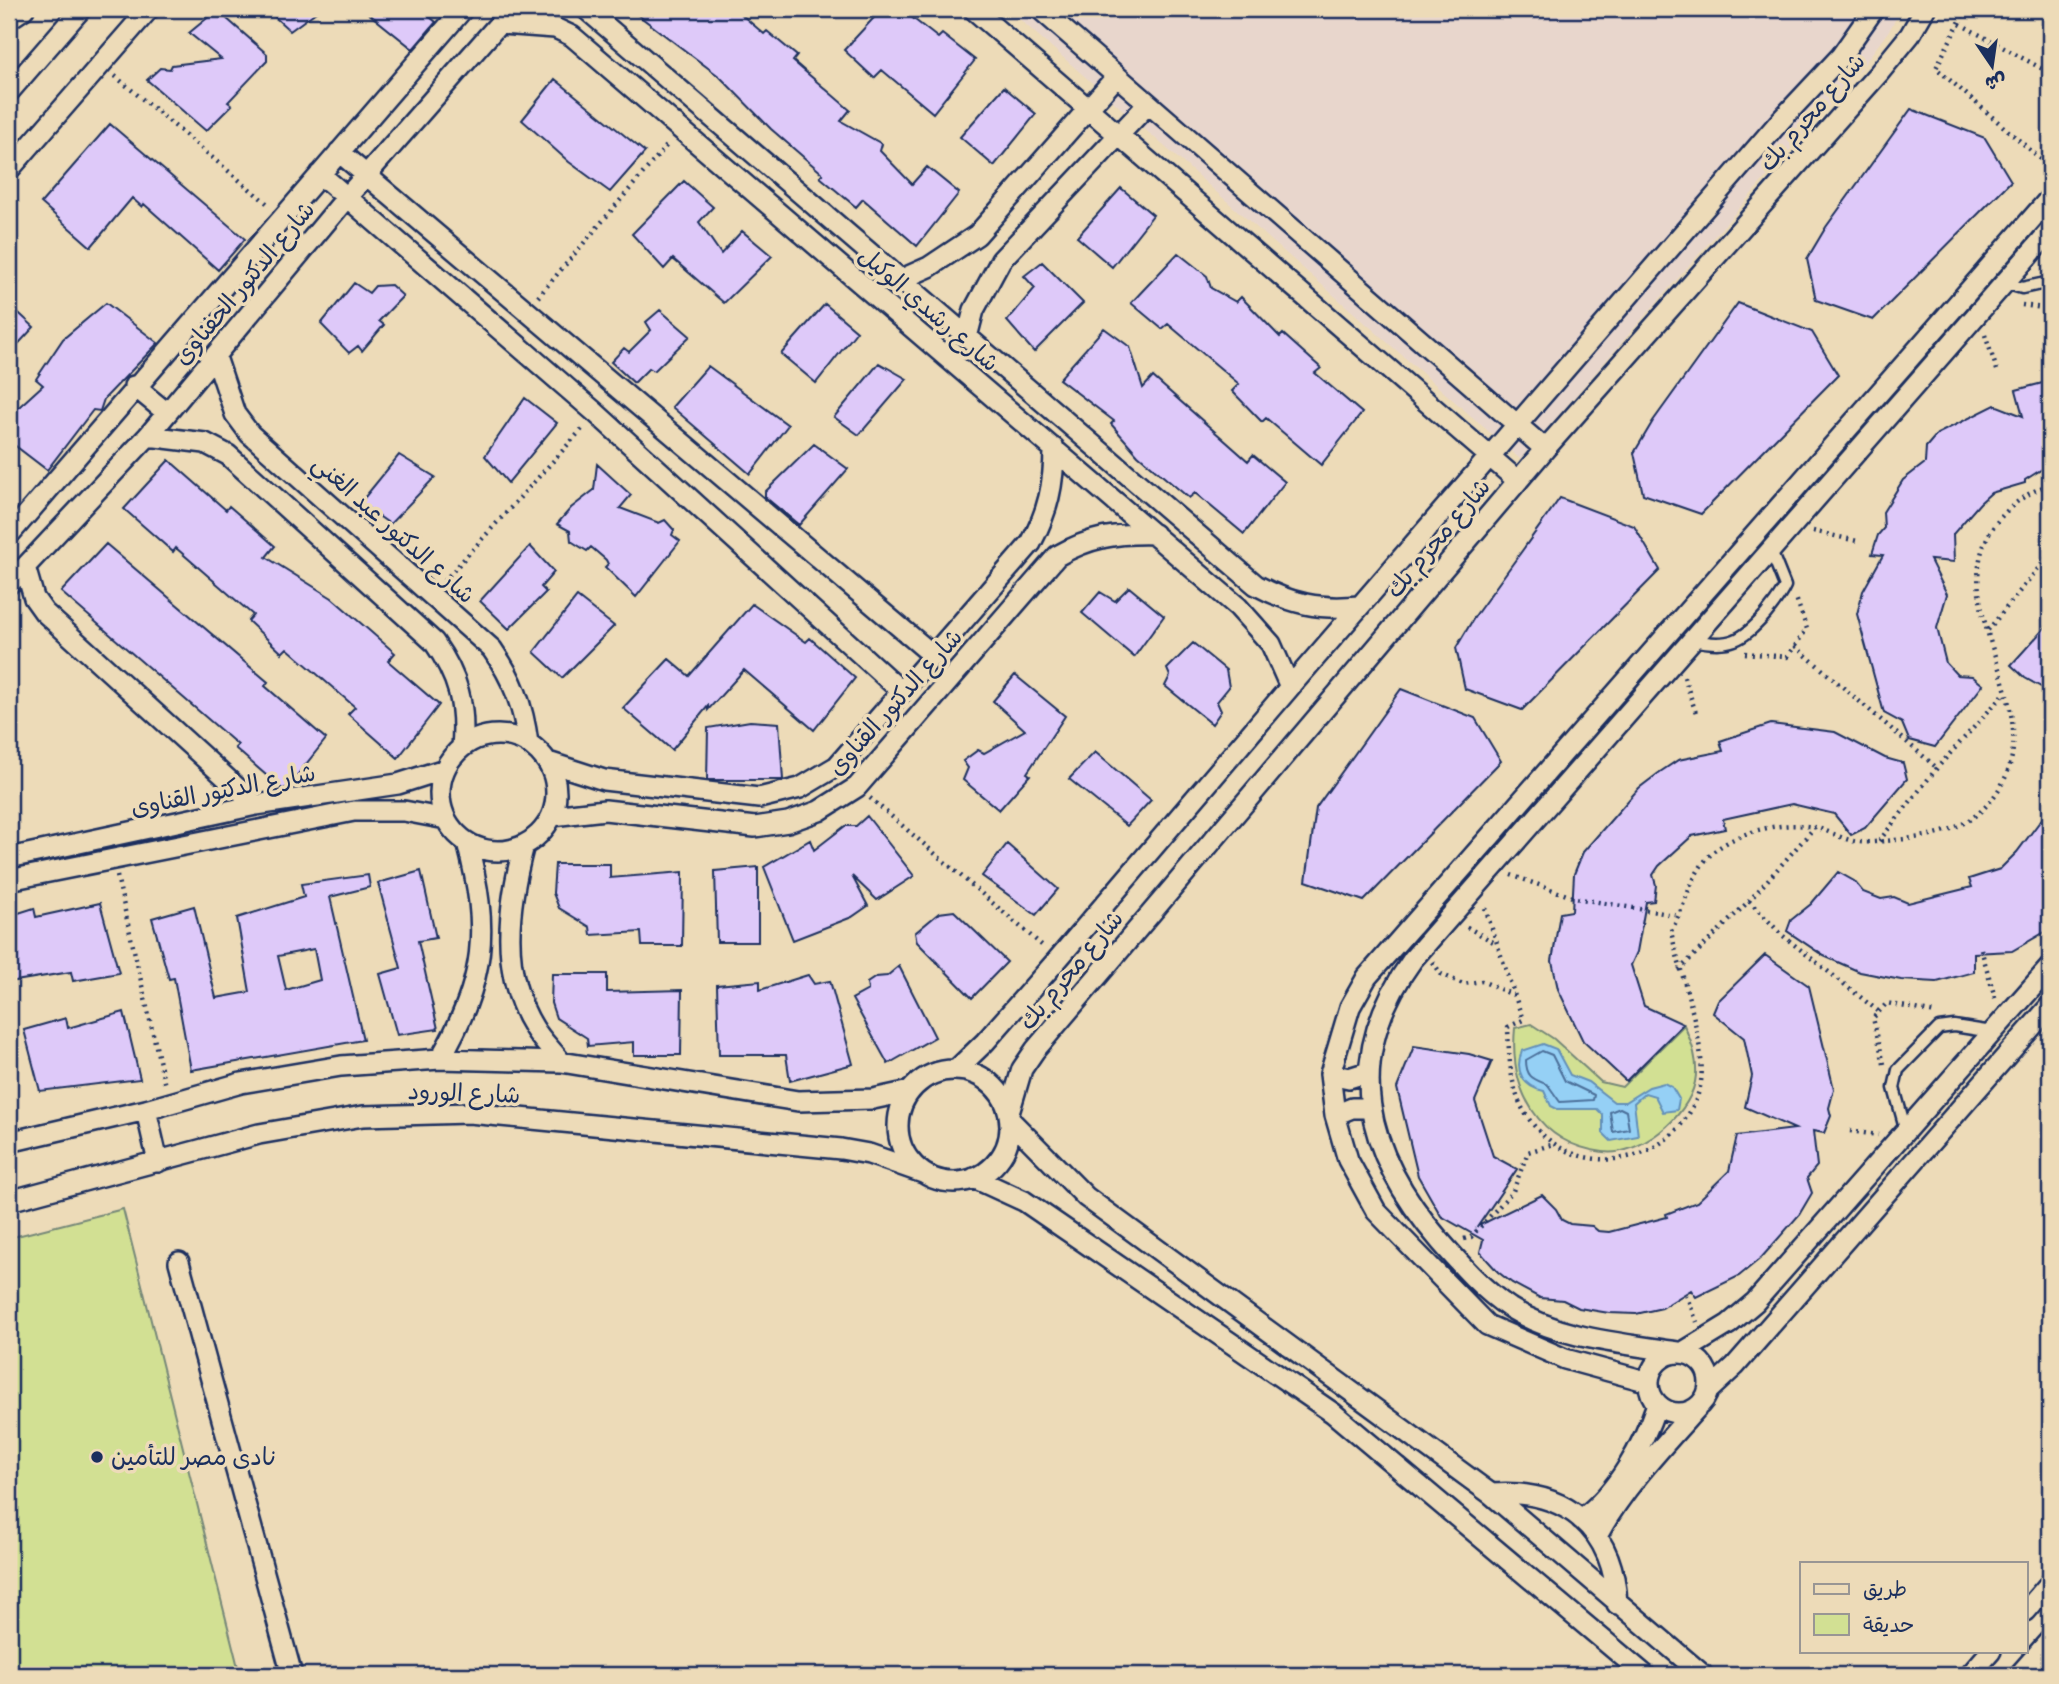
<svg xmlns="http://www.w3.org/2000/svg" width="2059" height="1684" font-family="Dekko,'Playpen Sans Arabic',sans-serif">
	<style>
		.built { fill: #e8d6cc }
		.green { fill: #d2e093; stroke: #768878; stroke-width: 2 }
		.water { fill: #95d0f5; stroke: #6490b9; stroke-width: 2 }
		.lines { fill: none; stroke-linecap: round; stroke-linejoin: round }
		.shore { stroke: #4c6f9a; stroke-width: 2 }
		.building { fill: #dec9f9; stroke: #1b2f5e; stroke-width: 2; fill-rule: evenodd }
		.lane-casing { stroke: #1b2f5e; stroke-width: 15 }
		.street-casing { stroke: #1b2f5e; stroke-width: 24 }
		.path { stroke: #1b2f5e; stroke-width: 4.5; stroke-dasharray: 2 5; stroke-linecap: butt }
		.lane { stroke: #eddbb8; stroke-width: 10 }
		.street { stroke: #eddbb8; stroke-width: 19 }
		.poi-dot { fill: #1b2f5e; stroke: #eddbb8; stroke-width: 2.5 }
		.labels { text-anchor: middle; stroke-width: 7; stroke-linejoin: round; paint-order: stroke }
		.street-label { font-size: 24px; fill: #1b2f5e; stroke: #eddbb8 }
		.poi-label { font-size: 24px; fill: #1b2f5e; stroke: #eddbb8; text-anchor: start }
	</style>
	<rect width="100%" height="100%" fill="#eddbb8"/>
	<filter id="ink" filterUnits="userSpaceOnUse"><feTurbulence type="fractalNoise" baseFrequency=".0143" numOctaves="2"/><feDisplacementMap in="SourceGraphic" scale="14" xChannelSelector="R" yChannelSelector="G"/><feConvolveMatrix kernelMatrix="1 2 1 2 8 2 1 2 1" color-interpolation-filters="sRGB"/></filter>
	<g filter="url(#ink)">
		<path class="built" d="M1008,9H1901L1890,29L1859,71L1520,459Z"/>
		<path class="green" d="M1531,1024L1554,1039L1601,1082L1622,1087L1684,1025C1692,1043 1699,1062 1695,1082C1688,1117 1639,1157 1603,1152C1538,1144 1509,1090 1515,1028Z
			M123,1209L240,1675H9V1238Z"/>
		<path class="water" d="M1543,1044L1556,1049L1570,1075L1588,1082L1614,1102H1625L1649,1087L1664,1083L1672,1087L1679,1099L1677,1110L1663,1112L1655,1096L1645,1093L1634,1103L1638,1136L1611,1141L1603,1133V1115L1597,1109H1557L1551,1106L1544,1091C1523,1087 1514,1071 1522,1051Z"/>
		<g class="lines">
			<path class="shore" d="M1542,1051L1552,1055L1565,1081L1594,1095L1593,1100L1560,1102L1548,1085C1534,1079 1526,1078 1526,1060Z
				M1620,1108L1626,1111L1629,1129L1613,1132L1610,1112Z"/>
		</g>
		<path class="building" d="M266,9H320L290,31Z
			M363,9H420L436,22L413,49Z
			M630,9H735L764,34L767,31L797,56L793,61L850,110L841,121L882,144L880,151L912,184L927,167L959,193L917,246L863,199L856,207L820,177L823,174L771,129L720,77Z
			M882,9H901L938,38L942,34L975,60L933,113L882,70L874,78L844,50Z
			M217,10L267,54V61L228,102L232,105L206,131L147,80L160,68L170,69L172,65L221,59L189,33Z
			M555,79L645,152L610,192L569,162L522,120Z
			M1004,87L1036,114L994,166L960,137Z
			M1911,109L1985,138L2011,181L1873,320L1816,300L1807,259L1826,227Z
			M110,124L245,239L218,270L144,204L142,207L132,198L91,247L41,203Z
			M684,181L713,207L699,222L721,254L742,231L772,256L724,303L673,259L664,269L632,234Z
			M1121,188L1153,215L1112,267L1077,237Z
			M1178,253L1207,276L1211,288L1236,302L1241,297L1280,337L1283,334L1321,368L1315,373L1362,413L1321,465L1266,418L1262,422L1232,391L1239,384L1168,324L1162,329L1131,303Z
			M1042,262L1083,303L1034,352L1007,321L1035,288L1024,276Z
			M354,283L369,293L375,286L391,285L403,296L379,321L384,325L362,351L358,346L349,353L321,324Z
			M106,303L158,343L104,399L100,411L93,410L47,470L9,441V416L43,385L36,379L63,339Z
			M1738,303L1812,332L1838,375L1701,514L1643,494L1634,453L1653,421Z
			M9,304L34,327L9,354Z
			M825,304L857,331L816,383L781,354Z
			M660,310L690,336L654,371L649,368L634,383L611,362L624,348L629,352L651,330L646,322Z
			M1104,328L1130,347L1143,388L1153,377L1248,461L1253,455L1285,482L1244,534L1195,493L1189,498L1138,455L1111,424L1114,421L1059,379Z
			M879,363L907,379L859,435L834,417Z
			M708,366L788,425L750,474L672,407Z
			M2050,381V464L2025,480V483L1991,493L1980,503L1953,534L1954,562L1930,560L1947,594L1937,628L1946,663L1957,675L1972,676L1983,685L1935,747L1909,740L1902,723L1884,713L1857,614L1863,591L1883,555L1872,554L1878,535L1884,528L1883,512L1903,480L1925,463L1926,447L1937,434L1995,405L2023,416L2016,390Z
			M525,398L557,423L508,483L485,456Z
			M814,444L848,469L799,525L765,497V492Z
			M399,455L435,477L390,524L360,503Z
			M169,460L226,510L229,506L275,546L266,557L332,598L395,653L388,661L439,705L398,758L348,714L355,707L287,648L282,653L248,621L253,615L176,548L173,552L124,509Z
			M597,464L631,495L620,508L659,523L665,520L674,530L672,535L680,541L636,597L605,567L608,564L606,560L591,547L587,551L571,541L570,531L557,524L571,508L594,490Z
			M1560,498L1634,526L1660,570L1522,710L1465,689L1456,648L1475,616Z
			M106,544L268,682L265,686L326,739L287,788L282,789L235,748L238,745L61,592Z
			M530,546L554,572L541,587L546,592L509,629L480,601Z
			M1129,587L1164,616L1134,657L1082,613L1100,592L1115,601Z
			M577,597L614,626L562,678L534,652Z
			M752,604L806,642L810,638L855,678L814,730L744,670L708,710V706L672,750L623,708L669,659L689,676Z
			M2050,622V692L2025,678L2011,665Z
			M1193,643L1226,670L1229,687L1217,702L1221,711L1212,724L1165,686L1170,676L1167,669Z
			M1015,675L1065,716L1027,773L1030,775L999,810L963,780L968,768L963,761L978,750L984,753L1025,730L993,701Z
			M1401,689L1475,718L1501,761L1364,901L1306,881L1316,808Z
			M750,721L779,723L783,780H707L708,728Z
			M1771,724L1835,732L1885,758L1903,763L1907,779L1865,828L1851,835L1834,814L1792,804L1723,819L1725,829L1692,836L1659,866L1653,875L1656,885L1654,901L1646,902L1637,952L1631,965L1644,1006L1683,1024L1626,1081L1583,1041L1558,989L1552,961L1560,913L1572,911L1574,874L1583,852L1639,788L1660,772L1678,760L1723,751L1720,741Z
			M1095,752L1151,800L1127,826L1069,779Z
			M2050,808V929L2012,951L1974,953V972L1937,982L1901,980L1860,972L1824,956L1787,931L1791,920L1811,904L1838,872L1854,881L1863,892L1881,899L1894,897L1908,903L1972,887L1969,879L2000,869L2017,852Z
			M867,816L914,876L877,900L852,876L868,906L852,917L793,940L764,867L810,840L814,850L845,826H856Z
			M1007,844L1058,889L1036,915L982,876Z
			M555,864H610V878L683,872L682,946H642L641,932L591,935L590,927L559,908L553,893Z
			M758,867V942H717L715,871Z
			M421,871L436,938L418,941L438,1029L397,1035L380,974L401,968L378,883Z
			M368,875L370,887L330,897L363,1040L191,1070L174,978L169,979L152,918L194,906L216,998L250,992L237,918L304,897L301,884ZM314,949L320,980L286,990L278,956Z
			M100,903L119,973L73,981L71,972L9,982V916L34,908L36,917Z
			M954,911L1007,962L972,998L917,942L915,933L939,913Z
			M1765,955L1809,986L1834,1089L1829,1108L1831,1116L1824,1133L1813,1131L1817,1166L1807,1178L1812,1193L1799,1215L1762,1257L1739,1276L1696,1297L1691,1290L1662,1308L1636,1314L1609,1313L1579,1308L1563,1300L1540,1298L1512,1283L1498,1272L1480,1252L1483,1240L1441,1216L1418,1176L1397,1088L1414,1046L1469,1054L1492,1061L1475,1101L1493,1156L1517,1169L1478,1226L1542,1195L1556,1209L1562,1220L1570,1224L1592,1226L1598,1231L1609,1232L1667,1217L1666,1214L1697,1202L1729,1171L1737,1136L1795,1129L1745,1107L1752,1076L1744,1038L1713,1013L1718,1001Z
			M899,966L935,1037L888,1064L852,999L868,990L867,983L876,977L887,976Z
			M552,974H607V992L682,990L681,1055H634V1042L588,1046L587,1038L556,1018L551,1003Z
			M808,975L814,984L830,981L853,1064L790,1081L786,1055H719L717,985L760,981V990Z
			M124,1012L140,1079L40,1091L24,1030L66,1018L68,1028Z"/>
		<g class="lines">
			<defs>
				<path id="lane" d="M2005,283L2022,288L2050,282
					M1693,640C1730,648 1742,641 1766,614C1773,605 1780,597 1785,586L1771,551
					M1906,1131L1894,1088L1898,1070L1939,1028L1954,1026L1992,1032"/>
				<path id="street" d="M586,9L1256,585C1291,604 1320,610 1359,606
					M973,9L1518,481
					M1040,9L1545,449
					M9,19L24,9
					M499,24L555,28L572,36L1238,607L1271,644L1290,687
					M9,92L81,9
					M339,152L934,656
					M9,170L149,9
					M320,174L596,413L902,692
					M902,279L929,267L977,235L1117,76
					M967,337L974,310L1001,260L1148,104
					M216,357L235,414L250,434L492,649C513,679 523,705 528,743
					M134,386L167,413
					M148,436L205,443L228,455L434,642C458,676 466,705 462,747
					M9,535L463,9
					M25,567L34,598L44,612L256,805
					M9,584L148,436L347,197L512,9
					M440 793a58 58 0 1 1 116 0a58 58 0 1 1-116 0Z
					M548,762L604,780L759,798L800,788L837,766L1031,543C1048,511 1054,485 1054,448
					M552,816L605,810L755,827L788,822L819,811L857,787L1057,556C1090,537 1117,533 1154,534
					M524,845C508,905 499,972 534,1028C541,1040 553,1051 561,1062
					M9,858L256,805L398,784L445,769
					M9,880L354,811H404L446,819
					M440,1059C486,979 490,930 467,842
					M898 1126a56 56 0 1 1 112 0a56 56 0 1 1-112 0Z
					M956,1070L985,1042L1058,959L1290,687L1781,120L1841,56L1874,9
					M1330,1074L1349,1078L1368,1072
					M146,1110L158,1162
					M1009,1113L1022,1069L1035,1050L1545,449L1879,73L1910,35L1925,9
					M1335,1115L1352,1108H1370
					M1010,1120L1086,1197L1491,1494L1703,1675
					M9,1142L146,1110L241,1083L341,1066L440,1059L561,1062L798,1101L873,1099L910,1091
					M974,1178L1024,1201L1333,1413L1645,1675
					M9,1201L259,1134L363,1116L469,1113L841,1149L869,1154L923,1173
					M179,1262L292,1675
					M1678,1352C1621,1343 1560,1339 1510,1308C1483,1290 1462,1266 1441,1242C1364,1153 1340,1060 1413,959L2050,231
					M1683,1352L1729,1324L1755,1302L2050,967
					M1649 1383a30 30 0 1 1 60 0a30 30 0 1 1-60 0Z
					M1649,1382L1565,1359L1487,1325L1376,1211L1348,1160L1335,1115L1330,1074L1350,1007L1367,977L2050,198
					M1709,1390L1735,1366L2050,1006
					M1491,1494C1565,1488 1614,1528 1617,1604
					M1581,1519C1618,1493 1643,1445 1657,1404
					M1597,1536C1622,1489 1662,1447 1697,1408
					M2026,1611L2050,1583
					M1970,1675L1991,1651
					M2019,1675L2050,1640"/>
			</defs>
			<use href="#lane" class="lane-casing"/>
			<use href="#street" class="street-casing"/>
			<path class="path" d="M1966,9L1936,68L2050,167
				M1960,24L2050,73
				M115,76L269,205
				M538,297L668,144
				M2022,305L2050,309
				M1985,335L1997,370
				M1813,531L1857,541
				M444,581L584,427
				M1988,630L2050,554
				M1795,646L1937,768
				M1745,653L1787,657L1807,629L1796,598
				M1684,677L1696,713
				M870,798L1044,947
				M1879,841L1937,768L2004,694
				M1511,875L1575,898L1680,916
				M117,876L165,1086
				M1749,901L1782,935L1878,1011
				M1485,908L1523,1020L1508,1027C1509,1060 1510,1096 1532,1123C1581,1186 1681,1163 1700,1087C1709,1050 1679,971 1671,931C1687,904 1690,870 1717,849C1743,830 1786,820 1818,828C1830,832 1841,838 1853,841C1866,844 1882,841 1895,840C1941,836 1978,827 2002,784C2049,701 1930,596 2002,516C2015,502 2031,490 2050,485
				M1467,927L1495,943
				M1981,949L1996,1001
				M1433,962L1441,974L1463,984L1482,981L1513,995
				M1679,970L1749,901L1815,827
				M1884,1064L1873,1018L1887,1003L1935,1013
				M1850,1131L1878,1135
				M1464,1239L1471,1237L1513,1191L1528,1152L1554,1144
				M1686,1295L1697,1322"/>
			<use href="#lane" class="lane"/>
			<use href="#street" class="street"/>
		</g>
	</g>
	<circle class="poi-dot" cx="97" cy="1457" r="7"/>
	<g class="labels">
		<g class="street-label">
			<text transform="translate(1812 112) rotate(-49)" y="8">شارع محرم بك</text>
			<text transform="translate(244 283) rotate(-50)" y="8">شارع الدكتور الحفناوى</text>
			<text transform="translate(929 309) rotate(41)" y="8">شارع رشدي الوكيل</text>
			<text transform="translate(394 529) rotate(42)" y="8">شارع الدكتور عبد الغني</text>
			<text transform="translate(1438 538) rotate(-50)" y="8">شارع محرم بك</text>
			<text transform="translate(895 702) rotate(-48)" y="8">شارع الدكتور القناوى</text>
			<text transform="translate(223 790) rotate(-11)" y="8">شارع الدكتور القناوى</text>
			<text transform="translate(1071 970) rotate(-50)" y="8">شارع محرم بك</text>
			<text transform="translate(464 1093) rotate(2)" y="8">شارع الورود</text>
		</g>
		<g class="poi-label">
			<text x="111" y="1465">نادى مصر للتأمين</text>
		</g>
	</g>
	<rect width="2059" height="1684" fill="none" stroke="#eddbb8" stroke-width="35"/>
	<rect x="18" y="18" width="2024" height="1649" fill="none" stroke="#1b2f5e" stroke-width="2.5" filter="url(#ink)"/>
	<rect x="1800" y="1562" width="228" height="91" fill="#eddbb8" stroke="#999694" stroke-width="2"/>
	<rect x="1814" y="1584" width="35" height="10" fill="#eddbb8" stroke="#999694" stroke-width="2"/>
	<text x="1863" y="1596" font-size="21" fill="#1b2f5e">طريق</text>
	<rect x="1814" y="1614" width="35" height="21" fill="#d2e093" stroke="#999694" stroke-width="2"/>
	<text x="1863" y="1632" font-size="21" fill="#1b2f5e">حديقة</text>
	<g transform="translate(1992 66) rotate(167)" stroke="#eddbb8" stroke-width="5" paint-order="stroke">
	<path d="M0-5L12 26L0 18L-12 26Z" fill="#1b2f5e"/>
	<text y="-10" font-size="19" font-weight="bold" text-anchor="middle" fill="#1b2f5e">ش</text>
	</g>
</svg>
